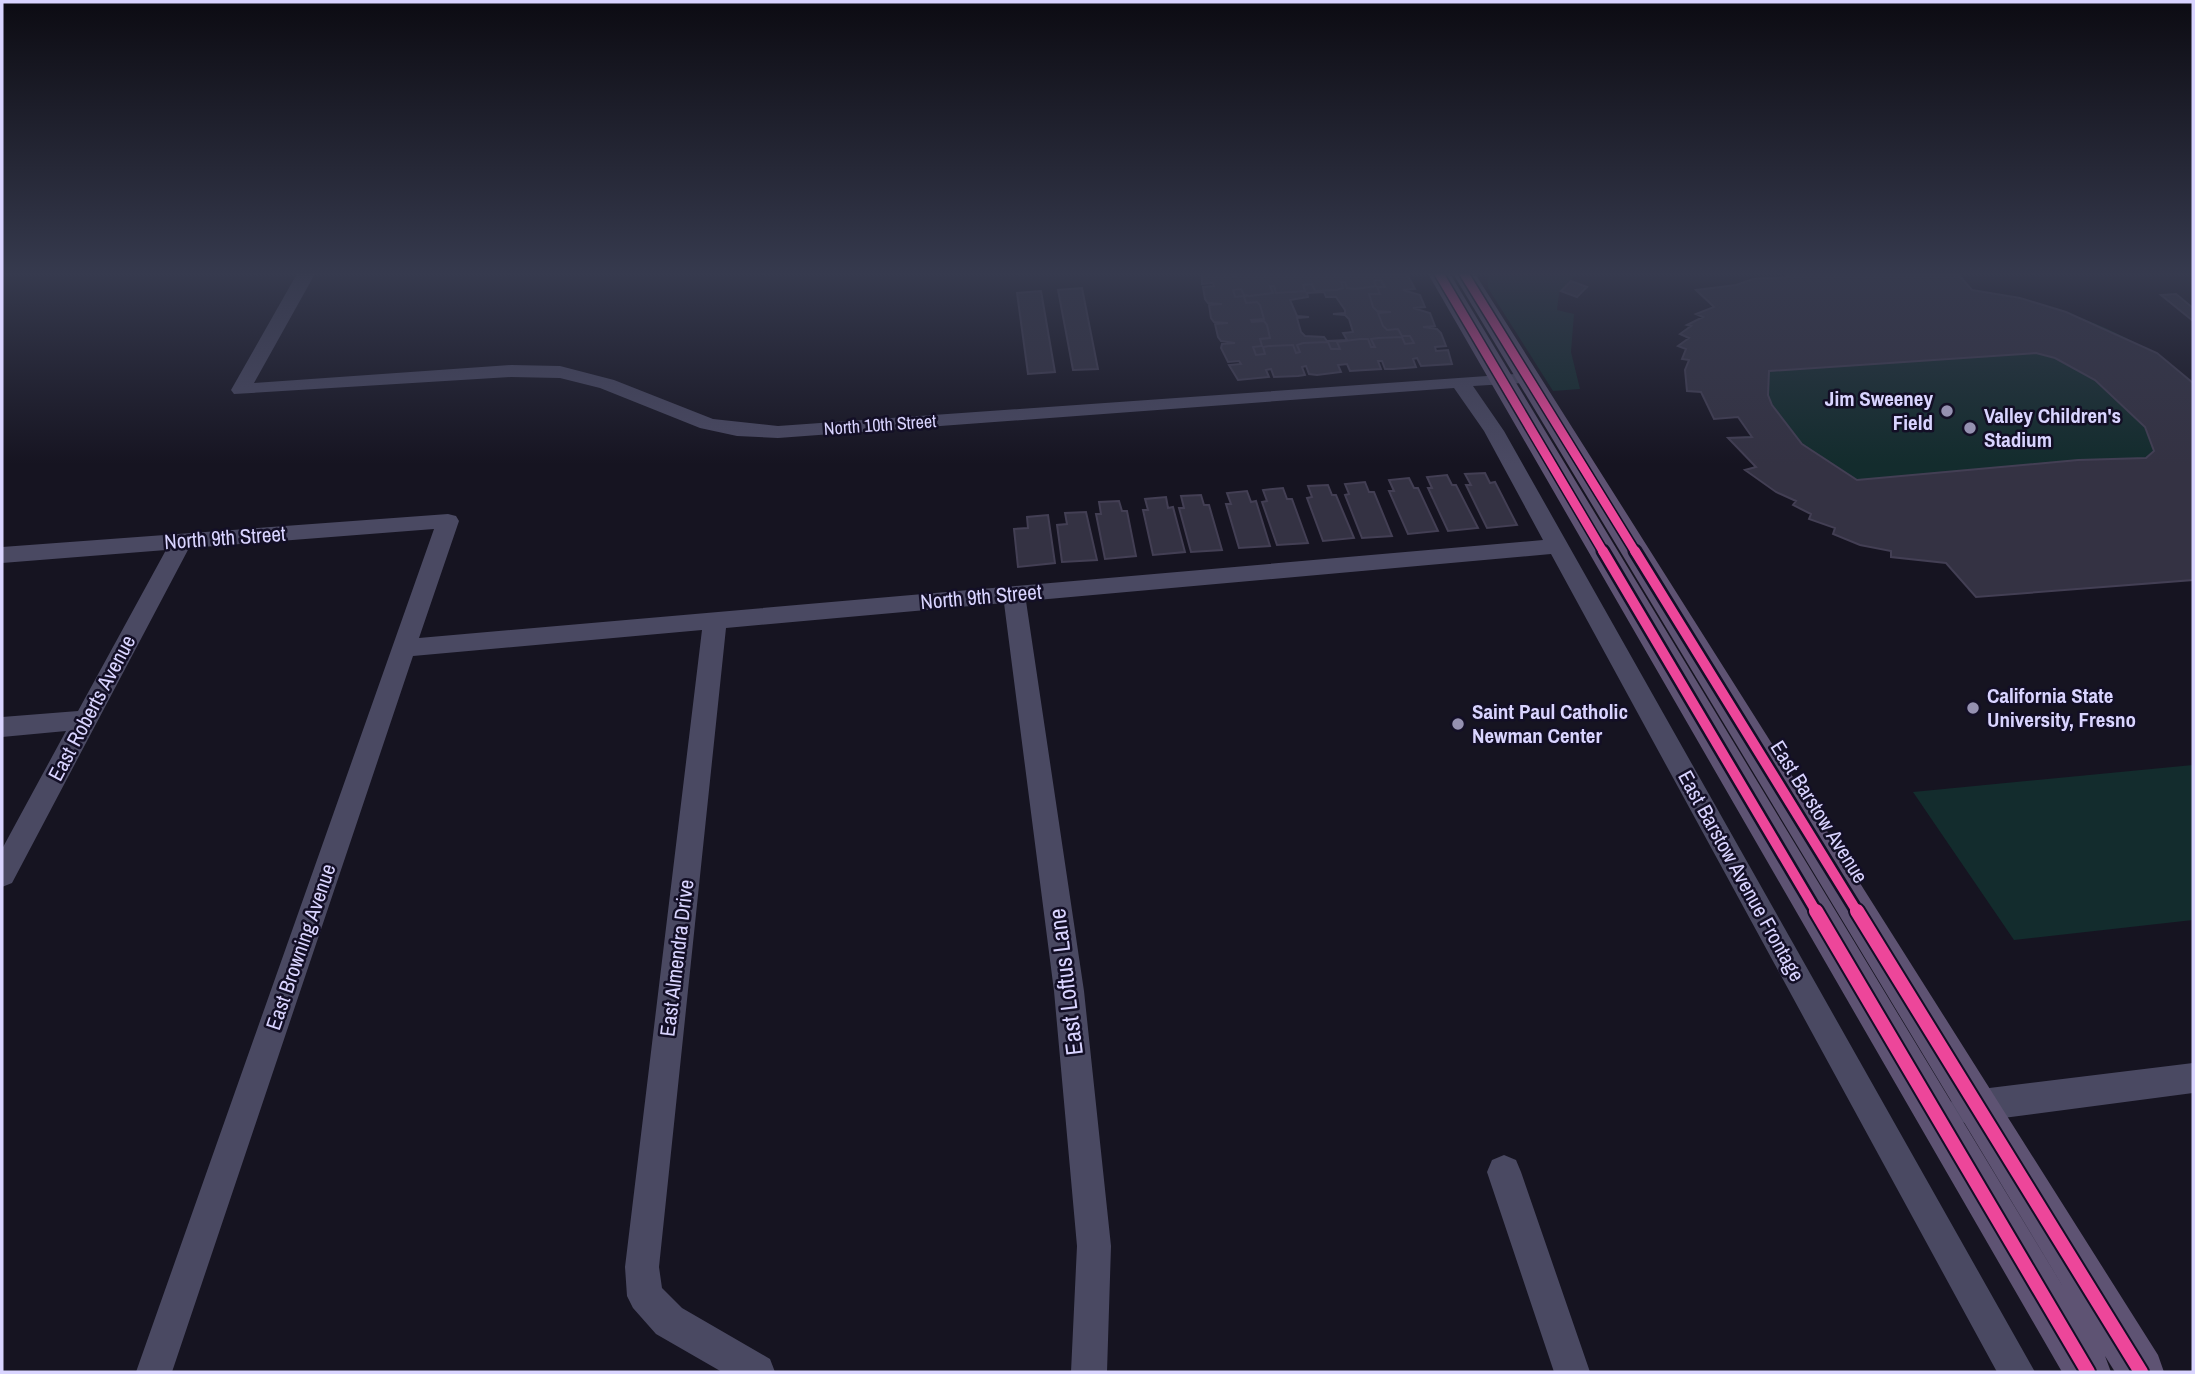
<svg xmlns="http://www.w3.org/2000/svg" width="2195" height="1374" font-family="'Archivo Narrow',sans-serif">
	<style>
		.green { fill: #132c2d }
		.building { fill: #343243; stroke: #433f54; stroke-width: 2; fill-rule: evenodd }
		.lines { fill: none; stroke-linecap: round; stroke-linejoin: round }
		.minor { fill: #4a4962; fill-rule: evenodd }
		.major { fill: #5e5373; fill-rule: evenodd }
		.cycleway-far2-casing { stroke: #130f26; stroke-width: 12 }
		.cycleway-far1-casing { stroke: #130f26; stroke-width: 15 }
		.cycleway-casing { stroke: #130f26; stroke-width: 18 }
		.cycleway-far2 { stroke: #ed469a; stroke-width: 9 }
		.cycleway-far1 { stroke: #ed469a; stroke-width: 10 }
		.cycleway { stroke: #ed469a; stroke-width: 14 }
		.poi-dot { fill: #9591b1; stroke: #130f26; stroke-width: 2.5 }
		.labels { text-anchor: middle; stroke-width: 5; stroke-linejoin: round; paint-order: stroke }
		.far-street-label { font-size: 18px; fill: #d9d4ff; stroke: #130f26 }
		.poi-label { font-size: 21px; font-weight: bold; fill: #d9d4ff; stroke: #130f26; text-anchor: start }
		.street-label { font-size: 21px; fill: #d9d4ff; stroke: #130f26 }
		.near-street-label { font-size: 24px; fill: #d9d4ff; stroke: #130f26 }
	</style>
	<rect width="100%" height="100%" fill="#161421"/>
	<path class="green" d="M1487,272H1577L1559,293L1557,310L1574,314L1571,352L1580,389L1553,391L1488,288Z
		M1786,272L1958,274L1972,290C2057,305 2126,327 2193,383V580L1976,597L1946,563L1891,557L1890,551L1833,534L1834,528L1809,519L1811,514L1793,505L1796,501L1776,492L1745,470L1755,466L1728,438L1752,436L1738,417L1714,419L1701,392L1687,391L1685,370L1689,360L1682,359L1685,349L1678,347L1688,339L1680,334L1690,327L1687,325L1702,318L1696,314L1713,307L1696,291C1727,286 1757,279 1789,277Z
		M2193,765V920L2014,940L1913,792Z"/>
	<path class="building" d="M1202,272H1231L1233,276H1236L1235,272L1407,274L1415,289L1403,290L1420,295L1425,307L1413,308L1430,313L1435,326L1423,327L1437,329L1441,333L1446,346L1435,347L1436,351L1448,350L1452,364L1421,366L1417,358L1413,359L1416,367L1393,369H1385L1382,361H1378L1381,369L1350,371L1347,364L1338,365L1341,372L1317,375L1309,374L1306,366L1302,367L1305,375L1298,376L1274,377L1271,369L1266,370L1269,377L1238,380L1229,365L1241,364L1239,361L1228,362L1221,348L1222,344L1235,343L1221,341L1218,337L1215,324L1228,323L1214,322L1211,318L1209,305L1222,304L1208,303L1205,299L1203,287L1214,286L1213,283L1202,284ZM1374,280H1381L1385,287H1377L1380,294H1369L1373,307L1377,311L1391,312L1378,313L1383,326L1387,330L1398,329L1402,336H1410L1414,343L1405,344L1402,337L1378,338L1371,339L1375,347H1371L1368,339H1360L1337,342L1340,349H1331L1328,342L1303,343L1297,345L1300,352L1296,353L1293,345L1269,346L1263,347L1265,354L1256,355L1253,347L1262,346L1260,339L1270,338L1267,325L1264,321L1252,322L1251,320L1264,319L1260,305L1257,302L1246,303L1244,296L1235,297L1233,290L1241,289L1244,295L1250,296L1273,293L1270,286H1274L1276,293L1305,291L1303,285L1312,284L1315,291L1337,290L1343,288L1341,282H1345L1347,288L1355,289L1376,286Z
		M1786,272L1958,274L1972,290L2020,298L2066,312L2157,353L2193,383V580L1976,597L1946,563L1891,557V551L1860,545L1833,534L1835,528L1809,519L1811,514L1793,505L1796,501L1776,492L1745,470L1756,467L1728,438L1752,437L1738,417L1714,419L1701,392L1687,391L1685,370L1689,360L1682,359L1686,349L1678,346L1689,338L1680,334L1691,326L1687,325L1703,317L1696,314L1714,307L1696,290L1736,285L1753,279L1789,277ZM2036,353L2055,358L2095,380L2145,427L2154,451L2146,458L2078,460L1857,480L1802,444L1772,405L1768,395L1769,371Z
		M1374,280H1381L1385,287H1377L1380,294H1369L1373,307L1377,311L1391,312L1378,313L1383,326L1387,330L1398,329L1402,336H1410L1414,343L1405,344L1402,337L1378,338L1371,339L1375,347H1371L1368,339H1360L1337,342L1340,349H1331L1328,342L1303,343L1297,345L1300,352L1296,353L1293,345L1269,346L1263,347L1265,354L1256,355L1253,347L1262,346L1260,339L1270,338L1267,325L1264,321L1252,322L1251,320L1264,319L1260,305L1257,302L1246,303L1244,296L1235,297L1233,290L1241,289L1244,295L1250,296L1273,293L1270,286H1274L1276,293L1305,291L1303,285L1312,284L1315,291L1337,290L1343,288L1341,282H1345L1347,288L1355,289L1376,286Z
		M1571,281L1587,287L1577,297L1561,291Z
		M1082,288L1098,369L1073,370L1058,290Z
		M1041,291L1055,372L1028,374L1017,293Z
		M1324,292L1326,297H1336L1345,310V313L1333,314L1345,315L1349,319L1353,332L1343,333L1347,340L1327,341L1324,337L1305,336L1301,332L1297,318L1309,317L1297,316L1290,300L1308,297L1307,293Z
		M2176,294L2193,308V321L2161,295Z
		M1485,473L1490,483L1495,482L1517,525L1487,528L1466,485H1471L1465,474Z
		M1447,475L1452,485H1456L1478,528L1448,531L1428,488H1432L1427,477Z
		M1409,478L1414,488H1418L1438,531L1408,534L1389,491H1394L1389,480Z
		M1365,482L1369,492H1374L1392,536L1362,538L1345,495L1349,494L1345,484Z
		M1328,485L1332,495H1336L1354,538L1323,541L1307,498L1312,497L1308,486Z
		M1283,488L1287,499H1292L1308,543L1277,545L1262,502L1267,501L1263,490Z
		M1247,491L1251,502L1256,501L1270,546L1239,548L1226,504H1231L1227,493Z
		M1201,495L1204,505H1209L1222,550L1191,552L1179,508H1184L1181,496Z
		M1166,497L1168,508L1173,507L1185,552L1153,555L1143,510H1148L1145,499Z
		M1119,501L1122,511H1127L1136,556L1105,559L1096,514H1101L1099,502Z
		M1086,512L1097,560L1062,562L1057,525L1067,524L1065,513Z
		M1048,515L1055,563L1018,567L1014,529L1028,528L1027,517Z"/>
	<g class="lines">
		<path class="minor" d="M298,272H316L254,383L511,365L560,366L614,380L713,419L778,426L1530,373L1533,377L1523,383L1473,386L1504,431L2035,1372H1997L1551,554L1026,601L1084,991L1111,1246L1107,1372H1071L1077,1246L1054,991L1004,603L726,628L659,1267L662,1288L682,1308L770,1359L775,1372H722L656,1334L633,1308L627,1296L625,1267L702,630L413,656L172,1372H136L434,529L189,548L12,883L2,887V849L66,731L2,737V717L78,711L166,550L2,563V547L448,514L456,516L459,521L419,638L1543,540L1484,431L1454,388L778,438L737,436L700,428L600,388L560,378L511,377L234,394L231,390Z
			M2193,1063V1093L1965,1123L1954,1118L1949,1107L1954,1096L1965,1091Z
			M1504,1155L1516,1160L1521,1172L1590,1372H1554L1487,1172L1492,1160Z"/>
		<path class="major" d="M1427,272H1449L2065,1290L1452,272H1474L2158,1355L2164,1372H2115L2105,1356L2111,1372H2062Z"/>
		<defs>
			<path id="cycleway-far2" d="M1438,272L1604,553
				M1463,272L1636,553"/>
			<path id="cycleway-far1" d="M1603,551L1817,913
				M1635,551L1858,913"/>
			<path id="cycleway" d="M1816,911L2088,1372
				M1857,911L2141,1372"/>
		</defs>
		<use href="#cycleway-far2" class="cycleway-far2-casing"/>
		<use href="#cycleway-far1" class="cycleway-far1-casing"/>
		<use href="#cycleway" class="cycleway-casing"/>
		<use href="#cycleway-far2" class="cycleway-far2"/>
		<use href="#cycleway-far1" class="cycleway-far1"/>
		<use href="#cycleway" class="cycleway"/>
	</g>
	<linearGradient id="sky" x2="0" y2="1"><stop stop-color="#0c0b12"/><stop offset="0.59" stop-color="#363a4e"/><stop offset="1" stop-color="#363a4e" stop-opacity="0"/></linearGradient>
	<rect width="2195" height="464" fill="url(#sky)"/>
	<g class="poi-dot">
		<circle cx="1947" cy="411" r="7"/>
		<circle cx="1970" cy="428" r="7"/>
		<circle cx="1973" cy="708" r="7"/>
		<circle cx="1458" cy="724" r="7"/>
	</g>
	<g class="labels">
		<g class="far-street-label">
			<text transform="translate(880 425) rotate(-4)" y="6">North 10th Street</text>
		</g>
		<g class="poi-label">
			<text x="1933" y="406" text-anchor="end">Jim Sweeney<tspan x="1933" dy="24">Field</tspan></text>
			<text x="1984" y="423">Valley Children's<tspan x="1984" dy="24">Stadium</tspan></text>
			<text x="1987" y="703">California State<tspan x="1987" dy="24">University, Fresno</tspan></text>
			<text x="1472" y="719">Saint Paul Catholic<tspan x="1472" dy="24">Newman Center</tspan></text>
		</g>
		<g class="street-label">
			<text transform="translate(225 538) rotate(-4)" y="7">North 9th Street</text>
			<text transform="translate(981 597) rotate(-5)" y="7">North 9th Street</text>
			<text transform="translate(92 708) rotate(-62)" y="7">East Roberts Avenue</text>
			<text transform="translate(1819 812) rotate(58)" y="7">East Barstow Avenue</text>
			<text transform="translate(1741 876) rotate(61)" y="7">East Barstow Avenue Frontage</text>
			<text transform="translate(301 947) rotate(-71)" y="7">East Browning Avenue</text>
			<text transform="translate(677 958) rotate(-83)" y="7">East Almendra Drive</text>
		</g>
		<g class="near-street-label">
			<text transform="translate(1066 982) rotate(-97)" y="8">East Loftus Lane</text>
		</g>
	</g>
	<rect width="2195" height="1374" fill="none" stroke="#d9d4ff" stroke-width="7"/>
</svg>
